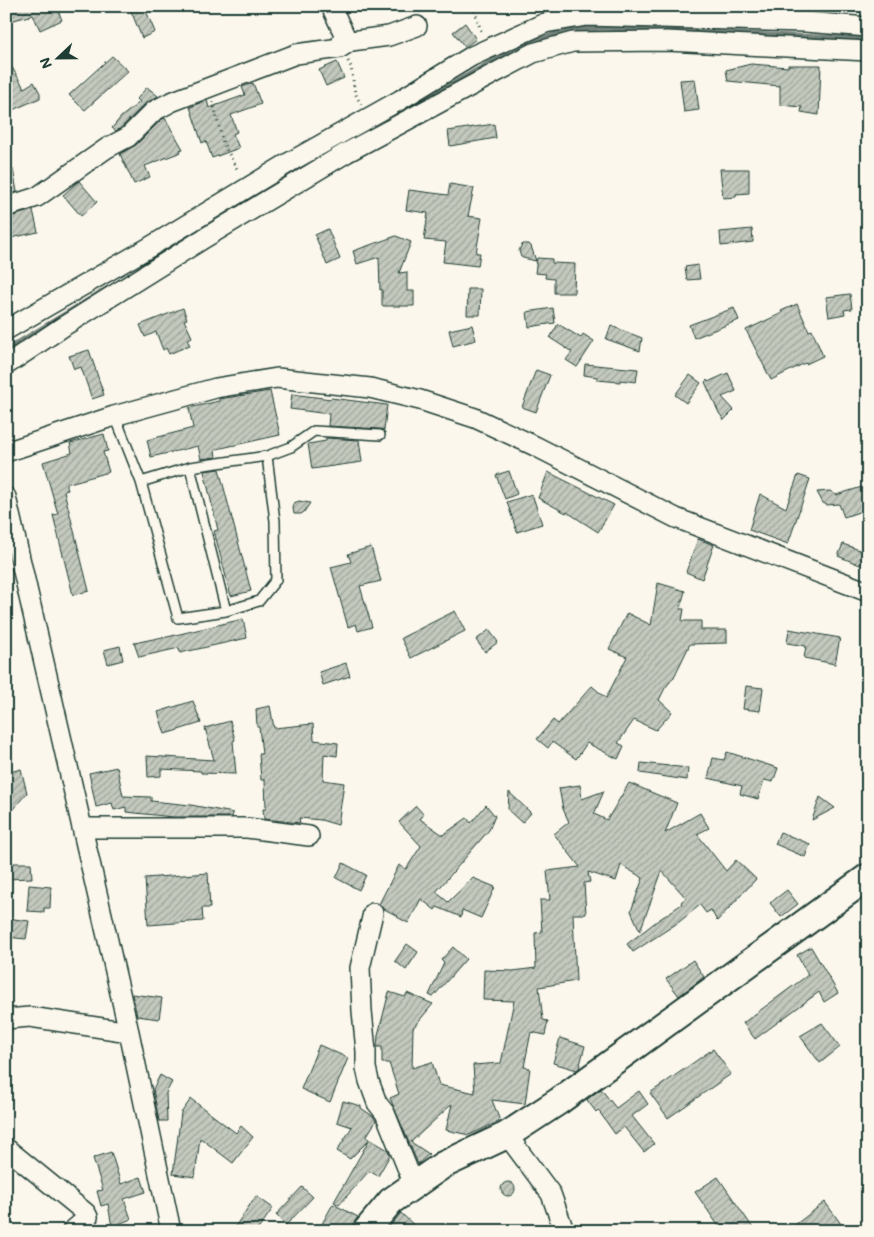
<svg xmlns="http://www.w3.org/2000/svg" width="874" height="1237" font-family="Mali,sans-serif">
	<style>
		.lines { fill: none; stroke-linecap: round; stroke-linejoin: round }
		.stream { stroke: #74847b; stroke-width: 5 }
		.building { fill: url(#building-hatch); stroke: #1f3d34 }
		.lane-casing { stroke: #1f3d34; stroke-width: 12 }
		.street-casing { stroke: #1f3d34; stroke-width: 22 }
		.secondary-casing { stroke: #1f3d34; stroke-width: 30 }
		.path { stroke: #1f3d34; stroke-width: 3; stroke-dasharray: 1 4; stroke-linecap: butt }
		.lane { stroke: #fbf7ec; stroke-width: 9 }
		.street { stroke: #fbf7ec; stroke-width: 19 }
		.secondary { stroke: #fbf7ec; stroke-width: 26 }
	</style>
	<defs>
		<pattern id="building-hatch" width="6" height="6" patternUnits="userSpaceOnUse" patternTransform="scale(1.25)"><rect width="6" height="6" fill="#c4c9be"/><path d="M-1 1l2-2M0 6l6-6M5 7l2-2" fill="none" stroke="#9fa49b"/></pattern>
	</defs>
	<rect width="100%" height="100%" fill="#fbf7ec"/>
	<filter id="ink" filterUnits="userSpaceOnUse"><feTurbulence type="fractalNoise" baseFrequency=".02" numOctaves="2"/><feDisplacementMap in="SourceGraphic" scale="10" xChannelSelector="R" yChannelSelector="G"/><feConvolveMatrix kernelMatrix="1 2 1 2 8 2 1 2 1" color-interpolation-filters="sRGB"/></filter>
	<g filter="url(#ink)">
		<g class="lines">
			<path class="stream" d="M423,101L505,54L529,43L566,31L601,28L868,39
				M6,350L108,288"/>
		</g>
		<path class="building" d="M6,6H56L62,20L40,30L33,15L6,22Z
			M129,6H144L155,32L142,38Z
			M465,23L476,39L465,47L453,32Z
			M112,56L128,71L85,110L78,104L69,95Z
			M6,57L24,88L34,82L40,93V98L6,113Z
			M337,62L344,78L326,86L319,70Z
			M751,64L788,67V65H821L819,115L801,112L802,107L780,105V86L728,81L726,70Z
			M695,79L699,110L684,112L680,80Z
			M253,83L261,104L231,115L237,132L233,134L239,148L212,158L206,141L202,143L190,107L207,100L209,108L245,95L242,87Z
			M147,87L158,96L146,103L121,128L116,131L112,128L121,117L140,102L137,99Z
			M165,118L183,149L180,150L181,152L145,166L150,177L134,184L120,154L136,145L161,120Z
			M494,124L496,138L450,146L448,131Z
			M13,169L17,192L6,195V170Z
			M720,169H749V193L736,194V197L723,198Z
			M79,181L97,202L81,216L63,195Z
			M450,184L474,188L468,216L482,218L476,253H480L478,266L443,262L446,242L424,240L428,213L406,210L409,190L448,195Z
			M33,210L38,232L6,239V218Z
			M328,229L340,259L327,265L315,235Z
			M752,229L753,242L721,246L720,232Z
			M396,236L411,242L399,273L407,272V291H414V306H382V289L380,290L379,257L357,264L353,251Z
			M523,244H529L531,246L536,261L523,258L521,257L519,251L521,246Z
			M537,258L552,259V263L575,264L574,293H554V279L545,278L546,274L535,273Z
			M698,265L700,279L687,280L685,267Z
			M468,289H481L480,315H467Z
			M850,294L852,309L844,310L845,314L829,317L826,297Z
			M797,304L809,331L812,330L823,356L806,364L805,363L771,380L746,330L782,313L781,311Z
			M183,308L187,319L184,320L192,337L187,340L190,345L169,354L166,348L163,350L156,332L145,337L140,325Z
			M553,308L555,323L529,327L527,312Z
			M734,308L739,320L694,338L689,325Z
			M558,324L581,338L583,334L594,341L577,367L566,360L572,352L550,338Z
			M472,325L476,340L453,346L449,330Z
			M611,326L642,338L640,351L606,339Z
			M89,350L104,395L92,399L81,367L74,369L69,356Z
			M585,364L638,369L636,382L620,380V382L597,380V377L584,375Z
			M536,370L550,375L536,412L522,407Z
			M728,373L736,391L722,397L734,410L724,420L719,413L705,382L707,380L708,382Z
			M690,375L701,383L686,403L675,395Z
			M270,391L280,435L217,449L215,450L216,457L201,459L198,446L151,457L147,440L193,428L189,408L219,401V399Z
			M292,394L331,399V398L387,405L384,430L380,429L328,426L329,414L290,409Z
			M104,434L108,451L103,452L109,472L66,484L68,490L64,491L89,591L73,595L53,515L58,514L43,462L72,453L70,443Z
			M326,438L359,440L362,462L312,469L308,444L326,441Z
			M219,469L251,591L231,596L214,531L218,530L204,471Z
			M509,471L517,494L505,499L496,475Z
			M548,472L614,505L598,532L567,512L566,513L538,498Z
			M798,475L810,479L788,544L749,530L760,494L786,508Z
			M865,486L868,495V509L844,517L839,504L827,505L823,503L817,492L830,491L836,495Z
			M532,494L542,524L517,532L507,502Z
			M299,501L310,503L304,512L301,514H294L293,508L294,503Z
			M698,539L714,545L702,579L686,572Z
			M843,544L865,552L860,565L838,556Z
			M371,547L381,581L360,586L372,627L358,631L356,624L348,627L331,567L351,562L348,554Z
			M658,583L685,591L680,609H684L682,621H701V630H727V643L690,644L674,677L665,688L659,700L672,712L656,730L634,720L618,743L624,746L618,759L587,743L576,759L552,742L548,748L537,739L553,720L558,724L592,686L606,698L627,657L609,649L627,613L651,625Z
			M455,611L465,631L411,658L401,638Z
			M243,619L247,638L180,653L179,648L139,657L134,643L163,637V638Z
			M789,629L840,638L835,664L804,658L806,646L787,643Z
			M489,630L498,642L485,652L476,640Z
			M120,646L123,660L108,664L104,650Z
			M346,663L350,676L323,685L319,672Z
			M746,686L763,688L760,711L743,709Z
			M193,701L201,723L165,734L158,712Z
			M270,706L274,728L313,724L314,740L338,743L337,756L324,754L323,780L344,783L338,825L321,820L299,818L300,823L264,819L263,809H266L265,780H261L259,754H262L259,727H257L256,709Z
			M230,721L235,740L233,741L236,774L201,773V771L161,769V776L148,777L147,756L214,760L205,728Z
			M727,752L778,768L773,782L764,780L758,799L740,794L742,786L708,778L713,758L724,760Z
			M641,763L688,768L687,780L640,773Z
			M117,767L123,796L151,797V801L191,805L233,813L232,817H173L126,812V807L114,810L112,803L96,807L89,773Z
			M21,769L27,793L6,817V773Z
			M629,783L677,803L665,833L700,813L709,828L697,834L726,871L736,860L756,879L717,921L711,910L706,913L700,905L679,922L633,952L627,944L657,921L682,904L681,902L686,898L662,871L640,931L631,911L643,878L621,865L616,881L588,872L590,882L584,883L586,914H573L576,981L539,987L543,1020L548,1021L545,1035L531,1032L524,1067L530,1068L525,1104L492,1100L500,1121L469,1135L446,1130L452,1104L411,1142L429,1154L418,1164L390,1098L399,1094L389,1063H382V1047H377L378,1035L389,992L405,997L407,993L433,1004L413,1028L412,1068L432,1062L439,1085L475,1093L473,1065L501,1063L514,1001L483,1000L484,970L513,971L536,968L535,933L542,932L540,900H550L547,871L580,867L554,834L569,822L563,809L559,788L580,785L582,799L604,791L594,814L607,820Z
			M509,792L531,813L522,823L508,810Z
			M820,797L835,808L812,820Z
			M486,805L495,816L489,830L436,892L448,902L473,878L495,887L481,918L462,910L461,917L437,907L435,910L421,899L408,923L397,917L398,916L382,908L379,904L399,865L406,869L421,846L399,822L416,806L424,815L420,819L443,835L467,818L471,823Z
			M780,832L810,844L805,857L775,844Z
			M6,863H31L32,878L6,879Z
			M343,863L366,875L359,890L336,878Z
			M208,873L210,908H202L203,921L148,925L145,878Z
			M29,885L51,887L50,908H44V912L27,911Z
			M787,890L798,904L781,917L770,903Z
			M6,918L29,921L26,939L6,937Z
			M407,944L418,952L406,970L395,961Z
			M453,947L466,959L433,997L429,995L444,963L441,960Z
			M811,947L838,993L824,1002L819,992L755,1039L743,1023L808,975L797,955Z
			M693,960L704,977L679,996L666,979Z
			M132,994L162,998L159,1019L137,1016Z
			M822,1023L840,1047L820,1063L800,1036Z
			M560,1038L585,1046L579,1068L577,1070L553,1063Z
			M319,1045L348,1058L330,1102L301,1089Z
			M713,1049L731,1074L668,1118L650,1093Z
			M160,1075L172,1082L166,1093L167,1121H159L153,1089Z
			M601,1089L616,1108L639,1091L648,1104L632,1116L654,1144L644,1152L624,1127L615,1134L598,1110L596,1112L587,1100V1099Z
			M191,1099L236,1133L241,1126L253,1137L233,1163L200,1138L195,1177L173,1174L181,1113Z
			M343,1101L361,1106V1108L374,1117L376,1121L366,1137L388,1150L390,1155L378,1176L369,1171L339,1205L334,1202L369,1140L350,1159L337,1151L352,1127L337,1122Z
			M111,1152L121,1184L141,1177L146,1192L124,1199L131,1219L112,1227L108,1204L101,1206L97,1191L103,1190L93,1158Z
			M718,1177L755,1231H722L695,1192Z
			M501 1189a7 7 0 1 1 14 0a7 7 0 1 1-14 0Z
			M302,1187L313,1197L286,1225L276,1215Z
			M256,1196L273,1208L257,1231H232Z
			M825,1202L841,1224L832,1231H787Z
			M333,1204L358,1217L349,1231H318Z
			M401,1213L420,1231H386Z"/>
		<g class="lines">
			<defs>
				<path id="lane" d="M114,416L119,426L141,482L178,618L226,611L259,601L276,580L275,521L267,456
					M190,467L226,611
					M141,482L190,467L267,456L291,447L314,431L380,435"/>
				<path id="street" d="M331,6L344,34L340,48
					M6,207L37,197L107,148L128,137L154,111L171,102L296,54L340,48L351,41L389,36L417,26
					M6,330L148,248L290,162L400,100L472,56L545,23L587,16L805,22L868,27
					M6,365L64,326L203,239L346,153L495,73L533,53L573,42L667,41L868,51
					M6,452L114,416L216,388L277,378L370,388L420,400L475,418L535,446L676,518L868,592
					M6,497L129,1032L171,1231
					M82,828H247L309,836
					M373,913L360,968L362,1011L366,1051V1068L369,1081L377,1103L385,1113L414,1185
					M6,1019L30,1017L129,1032
					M507,1135L551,1194L563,1228L562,1231
					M6,1148L86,1213L88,1217L86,1219L72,1231"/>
				<path id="secondary" d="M366,1231L391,1201L443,1165L507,1135L559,1101L868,877"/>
			</defs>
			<use href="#lane" class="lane-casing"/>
			<use href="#street" class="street-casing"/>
			<use href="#secondary" class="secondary-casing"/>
			<path class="path" d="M473,6L482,34
				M348,61L351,67L355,93L361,105
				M213,102L223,143L237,169"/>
			<use href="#lane" class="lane"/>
			<use href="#street" class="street"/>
			<use href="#secondary" class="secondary"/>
		</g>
	</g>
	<rect width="874" height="1237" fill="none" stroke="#fbf7ec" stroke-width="25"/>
	<rect x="12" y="12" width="849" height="1212" fill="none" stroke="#1f3d34" stroke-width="2" filter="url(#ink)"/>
	<g transform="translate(58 58) rotate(248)" stroke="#fbf7ec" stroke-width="4" paint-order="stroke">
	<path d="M0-4L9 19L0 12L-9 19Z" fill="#1f3d34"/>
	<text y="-8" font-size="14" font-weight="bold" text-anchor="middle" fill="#1f3d34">N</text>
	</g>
</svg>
